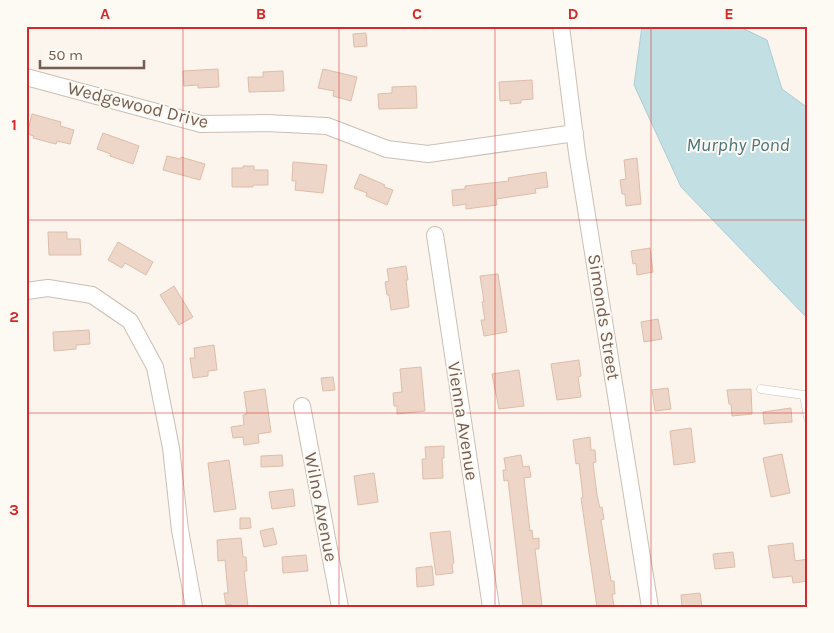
<svg xmlns="http://www.w3.org/2000/svg" width="834" height="633" font-family="Karla,sans-serif">
	<style>
		.water { fill: #c2dfe3; stroke: #aaced4 }
		.building { fill: #edd6c7; stroke: #debda9 }
		.lines { fill: none; stroke-linecap: round; stroke-linejoin: round }
		.service-casing { stroke: #ccbeb3; stroke-width: 9 }
		.minor-casing { stroke: #ccbeb3; stroke-width: 18 }
		.service { stroke: #fff; stroke-width: 8 }
		.minor { stroke: #fff; stroke-width: 16 }
		.grid { fill: none; stroke: #d62828; stroke-width: 1; stroke-opacity: 0.55 }
		.labels { text-anchor: middle; stroke-width: 4; stroke-linejoin: round; paint-order: stroke }
		.street-label { font-size: 18px; fill: #745d51; stroke: #fdf9f3 }
		.water-label { font-size: 19px; font-style: italic; fill: #4a767e; stroke: #fdf9f3 }
		.neatline { fill: none; stroke: #d62828; stroke-width: 2 }
		.grid-label { font-size: 16px; text-anchor: middle; font-weight: bold; fill: #d62828 }
	</style>
	<rect width="100%" height="100%" fill="#fbf5ed"/>
	<path class="water" d="M642,26H738L767,40L782,89L808,108V319L681,187L634,85Z"/>
	<path class="building" d="M366,33L367,46L354,47L353,34Z
		M218,69L219,87L198,88V85L184,86L183,71Z
		M323,69L357,77L351,101L333,96L334,91L318,88Z
		M283,71L284,91L249,92L248,77H263V72Z
		M532,80L533,99L521,100V103L510,104V100L500,101L499,82Z
		M416,86L417,108L379,109L378,94L392,93V87Z
		M32,114L61,122L60,126L74,130L70,144L57,141L56,144L33,138L34,136L27,134Z
		M103,133L139,146L133,164L110,156L111,154L97,149Z
		M167,156L180,159L181,157L205,164L200,180L163,170Z
		M637,158L641,204L626,206L625,194H622L620,180L626,179L624,160Z
		M293,162L327,165L323,193L295,190L296,181H292Z
		M243,166H254V170H268V185H253V187H232V168H243Z
		M546,172L548,187L535,189L536,193L496,199L497,205L466,209V204L453,206L452,190L465,189V186L509,181L508,178Z
		M360,174L385,185L384,187L393,190L387,205L366,196L367,193L354,188Z
		M48,232H67V239H80L81,255H49Z
		M118,242L153,262L146,275L125,263L122,268L108,260Z
		M650,248L653,272L637,275L636,263L633,264L631,251Z
		M406,266L408,280H406L409,307L391,310L389,295H387L385,282L389,281L387,269Z
		M498,274L507,332L484,336L481,320H485L482,302H484L480,276Z
		M174,286L193,317L179,325L160,295Z
		M658,319L662,339L644,342L641,322Z
		M89,330L90,344L76,345V349L54,351L53,332Z
		M214,345L217,370L208,371V376L193,378L190,358H195L194,348Z
		M579,360L581,376L578,377L581,397L557,400L551,364Z
		M421,367L425,411L397,414V406H394L393,393L402,392L400,369Z
		M519,370L524,406L499,409L492,374Z
		M333,377L335,390L323,391L321,378Z
		M668,388L671,409L655,411L652,390Z
		M265,389L271,432L258,434L259,443L244,445L243,437L233,438L231,427L244,425L243,415L247,414L244,392Z
		M751,389L752,414L732,416L731,404H729L727,390Z
		M791,408L792,422L764,424L763,412Z
		M691,428L695,462L674,465L670,431Z
		M590,437L591,450H595L596,462L593,463L597,495L600,508L602,507L604,519L601,520L611,581H614L615,594H612L614,606L608,607H597L581,498L583,497L579,463L576,464L573,440Z
		M444,446V458H442L443,478L423,479L422,459H426L425,447Z
		M782,454L790,493L771,497L763,458Z
		M282,455L283,466L261,467V456Z
		M521,455L523,467L529,466L531,477L524,478L530,531L532,530L533,539L539,538V549H535L542,605L532,607H523L508,480L504,481L503,470H506L504,458Z
		M229,460L236,509L214,512L208,463Z
		M374,473L378,502L358,505L354,476Z
		M293,489L295,506L272,509L269,492Z
		M240,518H250L251,528L240,529Z
		M273,528L277,544L264,547L260,531Z
		M450,531L454,563L452,564L453,573L436,575L430,533Z
		M241,538L243,557H246L247,571H244L248,607H232L231,604L226,605L224,593H228L225,560L218,561L217,540Z
		M793,543L795,561L808,559V581L793,583L792,576L773,578L768,546Z
		M733,552L735,567L715,569L713,554Z
		M306,555L308,571L283,573L282,557Z
		M432,566L434,585L417,587L416,568Z
		M700,593L702,607H682L681,595Z"/>
	<g class="lines">
		<defs>
			<path id="service" d="M761,389L804,395L808,418"/>
			<path id="minor" d="M561,26L577,153L650,607
				M26,77L201,124L266,123L327,126L387,149L428,154L575,133
				M435,235L491,607
				M26,291L48,288L92,295L130,321L155,367L171,448L180,530L194,607
				M302,406L340,607"/>
		</defs>
		<use href="#service" class="service-casing"/>
		<use href="#minor" class="minor-casing"/>
		<use href="#service" class="service"/>
		<use href="#minor" class="minor"/>
	</g>
	<path class="grid" d="M183,26V607M339,26V607M495,26V607M651,26V607M26,220H808M26,413H808"/>
	<g class="labels">
		<g class="street-label">
			<text transform="translate(138 105) rotate(14)" y="6">Wedgewood Drive</text>
			<text transform="translate(604 317) rotate(81)" y="6">Simonds Street</text>
			<text transform="translate(463 421) rotate(81)" y="6">Vienna Avenue</text>
			<text transform="translate(321 507) rotate(79)" y="6">Wilno Avenue</text>
		</g>
		<g class="water-label">
			<text x="738" y="151">Murphy Pond</text>
		</g>
	</g>
	<rect width="834" height="633" fill="none" stroke="#fdf9f3" stroke-width="55"/>
	<path d="M40 60v8h104v-8" fill="none" stroke="#745d51" stroke-width="2.5"/>
	<text x="48" y="60" font-size="15" fill="#745d51" stroke="#fdf9f3" stroke-width="4" paint-order="stroke">50 m</text>
	<rect x="28" y="28" width="778" height="578" class="neatline"/>
	<g class="grid-label">
		<text x="105" y="19">A</text>
		<text x="261" y="19">B</text>
		<text x="417" y="19">C</text>
		<text x="573" y="19">D</text>
		<text x="729" y="19">E</text>
		<text x="14" y="130">1</text>
		<text x="14" y="322">2</text>
		<text x="14" y="515">3</text>
	</g>
</svg>
